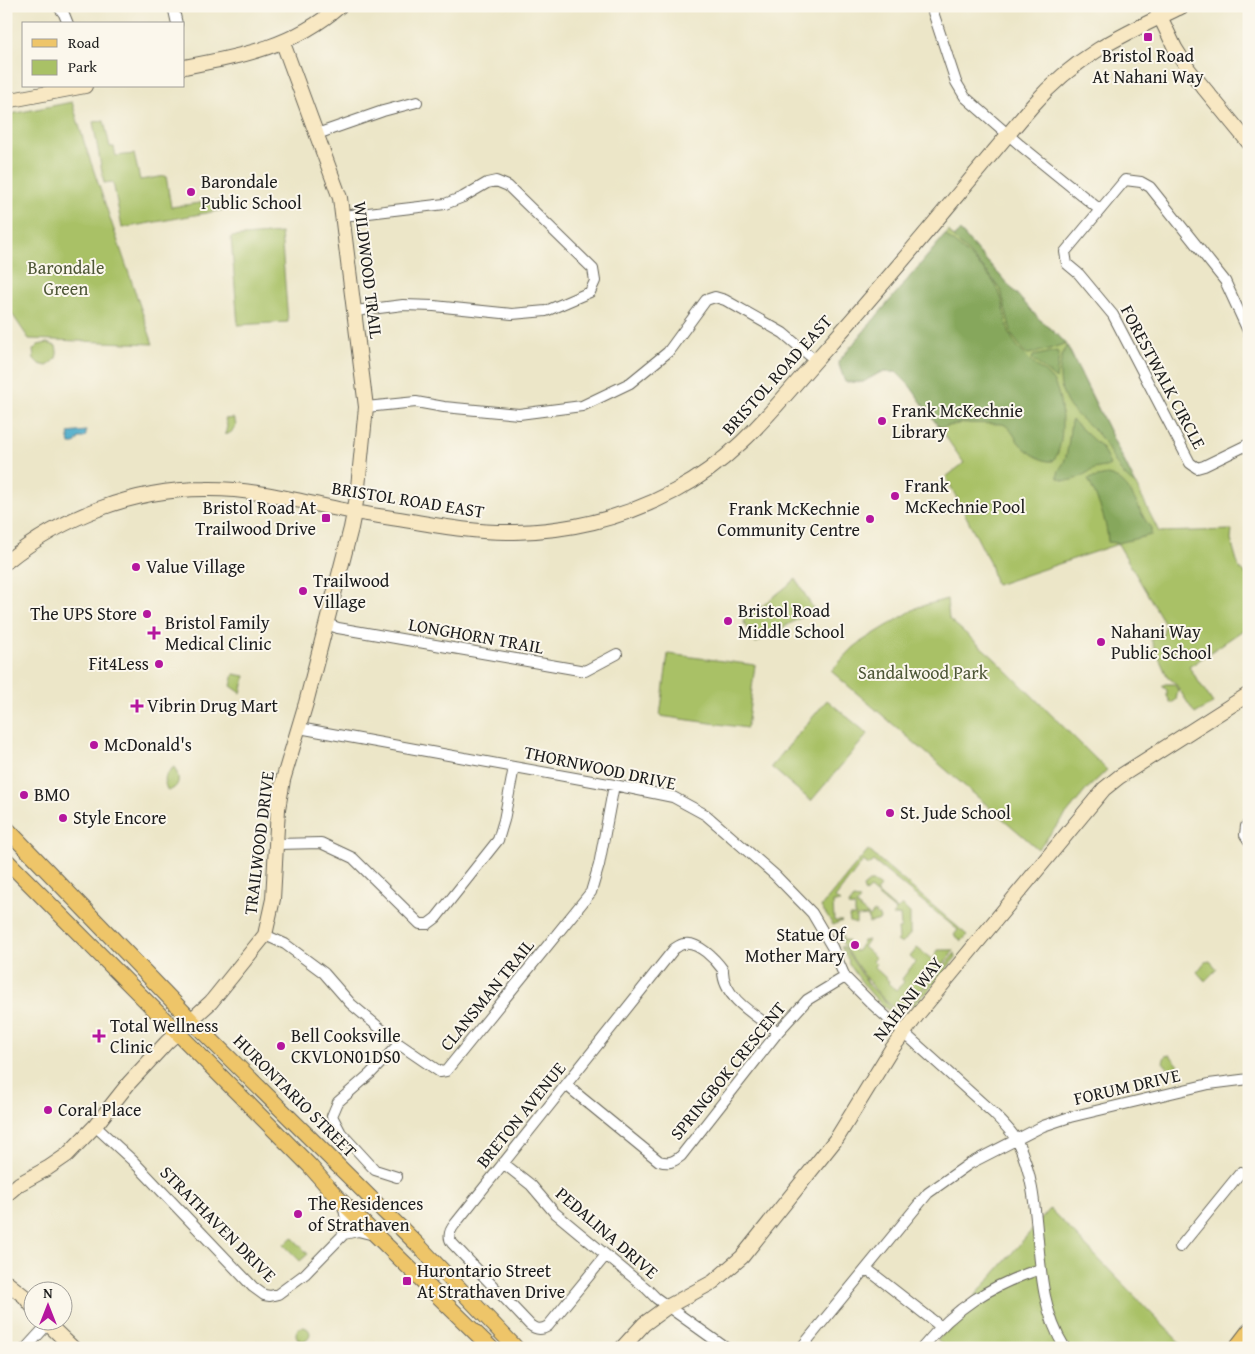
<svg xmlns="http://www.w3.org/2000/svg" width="1255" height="1354" font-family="'Gentium Book Plus',serif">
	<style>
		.green { fill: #a9c166; stroke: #626e41 }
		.forest { fill: #86a75b; stroke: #51623c }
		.water { fill: #4bacca; stroke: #346473 }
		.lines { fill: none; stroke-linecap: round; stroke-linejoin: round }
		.street-casing { stroke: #656358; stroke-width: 12 }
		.secondary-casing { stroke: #656358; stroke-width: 16 }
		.primary-casing { stroke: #656358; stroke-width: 17 }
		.street { stroke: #fff; stroke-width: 10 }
		.secondary { stroke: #f8e8c3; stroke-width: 14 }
		.primary { stroke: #eec569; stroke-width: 15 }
		.poi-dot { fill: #b5179e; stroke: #fbf7ec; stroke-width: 2 }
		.labels { text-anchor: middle; stroke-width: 4; stroke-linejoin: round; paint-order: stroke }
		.poi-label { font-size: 18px; fill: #1c1c1c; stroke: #fbf7ec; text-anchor: start }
		.park-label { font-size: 18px; fill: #4d5636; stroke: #fbf7ec }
		.street-label { font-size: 18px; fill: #1c1c1c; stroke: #fbf7ec }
	</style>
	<rect width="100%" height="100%" fill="#fbf7ec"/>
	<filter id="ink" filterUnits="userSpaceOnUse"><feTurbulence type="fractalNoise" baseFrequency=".02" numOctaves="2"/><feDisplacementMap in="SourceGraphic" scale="10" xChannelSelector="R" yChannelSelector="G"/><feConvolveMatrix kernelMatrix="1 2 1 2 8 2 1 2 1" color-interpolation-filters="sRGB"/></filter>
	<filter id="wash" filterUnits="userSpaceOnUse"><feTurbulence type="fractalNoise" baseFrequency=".0096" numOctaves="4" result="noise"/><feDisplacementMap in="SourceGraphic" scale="20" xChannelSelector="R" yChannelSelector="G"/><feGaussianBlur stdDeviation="1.12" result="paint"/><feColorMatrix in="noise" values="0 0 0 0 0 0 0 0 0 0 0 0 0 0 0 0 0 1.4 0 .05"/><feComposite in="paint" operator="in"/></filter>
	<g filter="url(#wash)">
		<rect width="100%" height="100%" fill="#ece6c8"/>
		<path class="green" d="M72,102L85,145L153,344L29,339L6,305V115Z
			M104,121L110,147H114L116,156L134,154L140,180L166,176L171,207L221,200L223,210L122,228L113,182L104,183L93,122Z
			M949,231L953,237L960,231L1038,318L1066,343L1159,532L1232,530L1231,540L1239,568L1249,577V626L1189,667L1213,703L1195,714L1175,683L1167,676L1151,640L1163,634L1165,624L1118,544L996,585L989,561L946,477L964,463L910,386L896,372H881L863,382H845L838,362Z
			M281,233L288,322L238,325L231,237Z
			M47,343L56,346C59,356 56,361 47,366L39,364L34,359L33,350L38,345Z
			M233,418L236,424C234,431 231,433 225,435L227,426L225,419Z
			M796,579L814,610L756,643L743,621Z
			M947,599L949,619L994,658L1107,770L1087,789L1038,849L831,671L853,648L862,641L918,607Z
			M668,654L755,665L747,728L660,716Z
			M234,674L245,676L241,693L231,686Z
			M1165,684H1174L1178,690L1176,700L1171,703L1167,696V690L1162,686Z
			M827,700L868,734L811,801L771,767Z
			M174,767C180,777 181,787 168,791C162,781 165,774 174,767Z
			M868,850L967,935L962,941L954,935L958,930L873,861L869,865L863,861L835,898L840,902H833L834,921H842L833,925L821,907Z
			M869,882H874L880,887L876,892L897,910L902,905L910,913V934L902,944L897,941L899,939L898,929L901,928L900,915L892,916L896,911L870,889L865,893L863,887Z
			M853,899L860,900L856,905L870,917L874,912L879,916L880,920L869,923L868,916L856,917V924L850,922L849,916H855V907L848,906Z
			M843,935V940H847L849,945L854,951H857L863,941L868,940L863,947L876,958L873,961L876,964L874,967L889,981L888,983L896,990L904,982L902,979L915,962L910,957L917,948L941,966L903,1013C880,1004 852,958 839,937Z
			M843,946L869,985L899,1016C881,1010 858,978 848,962L849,961L841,947Z
			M938,950H954L943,965L934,958Z
			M955,953L956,957L925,995L924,994L914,1006L912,1004Z
			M1210,961L1217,969L1205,981L1197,972L1205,962Z
			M1170,1055L1180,1067L1171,1072L1163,1062L1165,1056Z
			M1050,1209L1185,1348H946L937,1340Z
			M292,1237L308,1254L300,1261L284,1245Z
			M296 1334a7 7 0 1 1 14 0a7 7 0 1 1-14 0Z"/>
		<path class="forest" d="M960,231L1038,318L1066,343L1047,350L1029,354L1025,353L1012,335L1001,290L988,273L953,237Z
			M945,235C962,250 989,270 998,290C1006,306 1004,325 1013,340C1019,350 1028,358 1036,366C1042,370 1049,375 1053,381C1064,397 1066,447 1053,461C1043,463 1028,452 1021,445C1014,438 1012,428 1003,424L962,423L944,427L938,426L910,386L896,372H881L863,382H845L838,362Z
			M1066,346H1067L1136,485C1118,475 1113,455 1102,439C1094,428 1083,422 1074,412C1058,396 1056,366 1066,346Z
			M1057,351L1059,355L1056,379L1032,359L1033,356Z
			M1072,420L1102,448L1110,465C1106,468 1100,467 1095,469C1082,474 1072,486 1058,478C1057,471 1061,468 1064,462C1069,449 1069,435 1071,421Z
			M1107,475C1133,479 1136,511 1151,528V535L1118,543L1108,542C1107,520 1097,498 1088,479Z"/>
		<path class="water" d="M86,431V435L84,438H79L75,444H70L68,433Z"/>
	</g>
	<g filter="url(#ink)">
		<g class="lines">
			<defs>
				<path id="street" d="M58,6L64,14L68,24
					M173,6L177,24
					M931,6L956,82L965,97L1020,145L1100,210
					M317,134L383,111L417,102
					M343,216L445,204L463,197L487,183L496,181L508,186L593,269L595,281L590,292L546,311L512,314L434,306L403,305L355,311
					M1249,333L1225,281L1150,187L1141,182L1125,180L1065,252L1067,264L1079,274L1113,315L1190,463L1197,468L1204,466L1249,444
					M366,407L416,402L444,407L519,414L582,406L630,383L668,352L706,300L715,297L725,300L783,333L816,361
					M327,624L338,628L585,671L617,654
					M299,728L614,785L673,797L706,815L775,875L812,913L832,947L845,977L872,1004L992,1112C1001,1121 1011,1130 1017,1141C1049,1205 1026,1286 1065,1348
					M1249,824L1246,826L1245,835L1249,841
					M277,844L321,843L353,858L420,924H428L436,918L498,840L504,820L514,767
					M265,935L285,944L324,973L351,1004L399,1044L440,1072L446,1071L591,892L599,865L614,785
					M566,1085L659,1161C669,1164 673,1162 681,1156L778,1032L798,1010L807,1000L845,977
					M95,1126L132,1160L253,1287L264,1295L270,1296L278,1294L305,1274L344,1234L358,1231L374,1235
					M503,1163L531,1185L554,1212L647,1289L656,1298L726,1348
					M397,1177L375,1170L341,1133L332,1116L338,1102L370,1074L399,1044
					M341,1203C347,1212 346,1224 344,1234
					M1180,1247L1241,1172
					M606,1255L548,1326C542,1330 536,1330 530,1325L452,1243C447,1236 450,1230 455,1224L674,949C677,947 681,944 684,944C698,941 716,960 723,970C722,998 758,1017 778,1032
					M867,1269L940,1326
					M26,1348L48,1324
					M801,1348L928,1193L969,1164L1043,1126L1070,1117L1209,1084L1249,1079
					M922,1348C956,1307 989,1286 1040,1269"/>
				<path id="secondary" d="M1155,6L1175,48L1189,70L1249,143
					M184,67C242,56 293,47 340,6
					M6,101L85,86
					M6,562C62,517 133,489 205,489C250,488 295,500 338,509C363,514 387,517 411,521C445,527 480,533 515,532C570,531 626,517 675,491C740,457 778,402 826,349C897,270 964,186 1033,105C1076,55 1124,34 1183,6
					M6,1195L19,1184L48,1168L67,1155L95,1126L129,1083L167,1042L211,1002L265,935L273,899L278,809L283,780L306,703L351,528L357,497L366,407L340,198L283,43
					M6,1282L24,1296L32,1306
					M46,1322L73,1348
					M622,1348L644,1324L667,1307L713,1282L742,1257L837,1138L891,1050L918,1014L1104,789L1119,777L1249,694"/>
				<path id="primary" d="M6,828L191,1020L417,1244L516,1348
					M6,860L310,1166L335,1195L491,1348
					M1236,1348L1249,1331"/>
			</defs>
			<use href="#street" class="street-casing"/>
			<use href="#secondary" class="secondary-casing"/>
			<use href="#primary" class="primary-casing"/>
			<use href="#street" class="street"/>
			<use href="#secondary" class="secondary"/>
			<use href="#primary" class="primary"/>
		</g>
	</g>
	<g class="poi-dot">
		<rect x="1143" y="32" width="10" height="10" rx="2.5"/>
		<circle cx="191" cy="192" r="5"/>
		<circle cx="882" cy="421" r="5"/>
		<circle cx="895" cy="496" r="5"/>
		<rect x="321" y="513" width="10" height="10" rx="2.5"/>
		<circle cx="870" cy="519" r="5"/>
		<circle cx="136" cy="567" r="5"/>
		<circle cx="303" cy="591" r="5"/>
		<circle cx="147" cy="614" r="5"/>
		<circle cx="728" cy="621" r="5"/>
		<path d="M151.5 625.5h5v5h5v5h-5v5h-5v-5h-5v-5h5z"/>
		<circle cx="1101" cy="642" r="5"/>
		<circle cx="159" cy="664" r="5"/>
		<path d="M134.5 698.5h5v5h5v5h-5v5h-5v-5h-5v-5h5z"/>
		<circle cx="94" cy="745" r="5"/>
		<circle cx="24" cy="795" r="5"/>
		<circle cx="890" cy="813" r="5"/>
		<circle cx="63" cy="818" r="5"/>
		<circle cx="855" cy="945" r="5"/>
		<path d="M96.5 1028.5h5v5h5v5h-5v5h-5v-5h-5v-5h5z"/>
		<circle cx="281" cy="1046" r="5"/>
		<circle cx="48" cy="1110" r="5"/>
		<circle cx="298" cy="1214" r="5"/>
		<rect x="402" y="1276" width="10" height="10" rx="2.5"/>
	</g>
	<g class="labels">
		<g class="poi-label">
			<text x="1148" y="62" text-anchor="middle">Bristol Road<tspan x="1148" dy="21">At Nahani Way</tspan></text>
			<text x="201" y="188">Barondale<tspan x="201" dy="21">Public School</tspan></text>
			<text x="892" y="417">Frank McKechnie<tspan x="892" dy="21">Library</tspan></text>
			<text x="905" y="492">Frank<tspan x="905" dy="21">McKechnie Pool</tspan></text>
			<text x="316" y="514" text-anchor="end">Bristol Road At<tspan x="316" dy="21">Trailwood Drive</tspan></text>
			<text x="860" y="515" text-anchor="end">Frank McKechnie<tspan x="860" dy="21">Community Centre</tspan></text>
			<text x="146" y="573">Value Village</text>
			<text x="313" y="587">Trailwood<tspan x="313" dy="21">Village</tspan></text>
			<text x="738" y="617">Bristol Road<tspan x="738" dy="21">Middle School</tspan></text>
			<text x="137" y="620" text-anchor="end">The UPS Store</text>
			<text x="165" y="629">Bristol Family<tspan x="165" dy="21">Medical Clinic</tspan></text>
			<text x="1111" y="638">Nahani Way<tspan x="1111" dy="21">Public School</tspan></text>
			<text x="149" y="670" text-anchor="end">Fit4Less</text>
			<text x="147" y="712">Vibrin Drug Mart</text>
			<text x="104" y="751">McDonald's</text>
			<text x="34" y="801">BMO</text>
			<text x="900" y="819">St. Jude School</text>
			<text x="73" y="824">Style Encore</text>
			<text x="845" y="941" text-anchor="end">Statue Of<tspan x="845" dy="21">Mother Mary</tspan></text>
			<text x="110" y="1032">Total Wellness<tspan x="110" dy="21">Clinic</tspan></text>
			<text x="291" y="1042">Bell Cooksville<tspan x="291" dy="21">CKVLON01DS0</tspan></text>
			<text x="58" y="1116">Coral Place</text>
			<text x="308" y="1210">The Residences<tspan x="308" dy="21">of Strathaven</tspan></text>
			<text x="417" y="1277">Hurontario Street<tspan x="417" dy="21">At Strathaven Drive</tspan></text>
		</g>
		<g class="park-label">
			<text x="66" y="274">Barondale<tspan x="66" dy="21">Green</tspan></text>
			<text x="923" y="679">Sandalwood Park</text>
		</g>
		<g class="street-label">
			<text transform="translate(368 270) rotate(83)" y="6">WILDWOOD TRAIL</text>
			<text transform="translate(777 375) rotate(-48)" y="6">BRISTOL ROAD EAST</text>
			<text transform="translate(1163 377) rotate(62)" y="6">FORESTWALK CIRCLE</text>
			<text transform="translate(408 500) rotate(9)" y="6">BRISTOL ROAD EAST</text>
			<text transform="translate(476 636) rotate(10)" y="6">LONGHORN TRAIL</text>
			<text transform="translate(600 768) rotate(12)" y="6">THORNWOOD DRIVE</text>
			<text transform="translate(259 843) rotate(-83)" y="6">TRAILWOOD DRIVE</text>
			<text transform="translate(487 995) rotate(-51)" y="6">CLANSMAN TRAIL</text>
			<text transform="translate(908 999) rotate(-52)" y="6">NAHANI WAY</text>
			<text transform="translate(728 1071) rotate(-51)" y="6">SPRINGBOK CRESCENT</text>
			<text transform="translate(1127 1087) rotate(-13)" y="6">FORUM DRIVE</text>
			<text transform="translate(295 1096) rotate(45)" y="6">HURONTARIO STREET</text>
			<text transform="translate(521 1115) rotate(-51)" y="6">BRETON AVENUE</text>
			<text transform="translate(218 1224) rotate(45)" y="6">STRATHAVEN DRIVE</text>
			<text transform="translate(607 1233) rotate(41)" y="6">PEDALINA DRIVE</text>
		</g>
	</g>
	<rect width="1255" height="1354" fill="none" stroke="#fbf7ec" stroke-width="25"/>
	<rect x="22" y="22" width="162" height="65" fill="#fbf7ec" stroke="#a29f99"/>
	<rect x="32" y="39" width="25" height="8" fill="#eec569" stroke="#a29f99"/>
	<text x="68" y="48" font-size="15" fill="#1c1c1c">Road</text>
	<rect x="32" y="60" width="25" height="15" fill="#a9c166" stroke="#a29f99"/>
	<text x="68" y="72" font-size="15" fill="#1c1c1c">Park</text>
	<g transform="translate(48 1306)"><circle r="24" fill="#fbf7ec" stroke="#a29f99"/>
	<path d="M0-4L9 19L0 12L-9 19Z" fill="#b5179e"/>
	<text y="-8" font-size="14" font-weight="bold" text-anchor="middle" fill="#1c1c1c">N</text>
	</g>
</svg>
